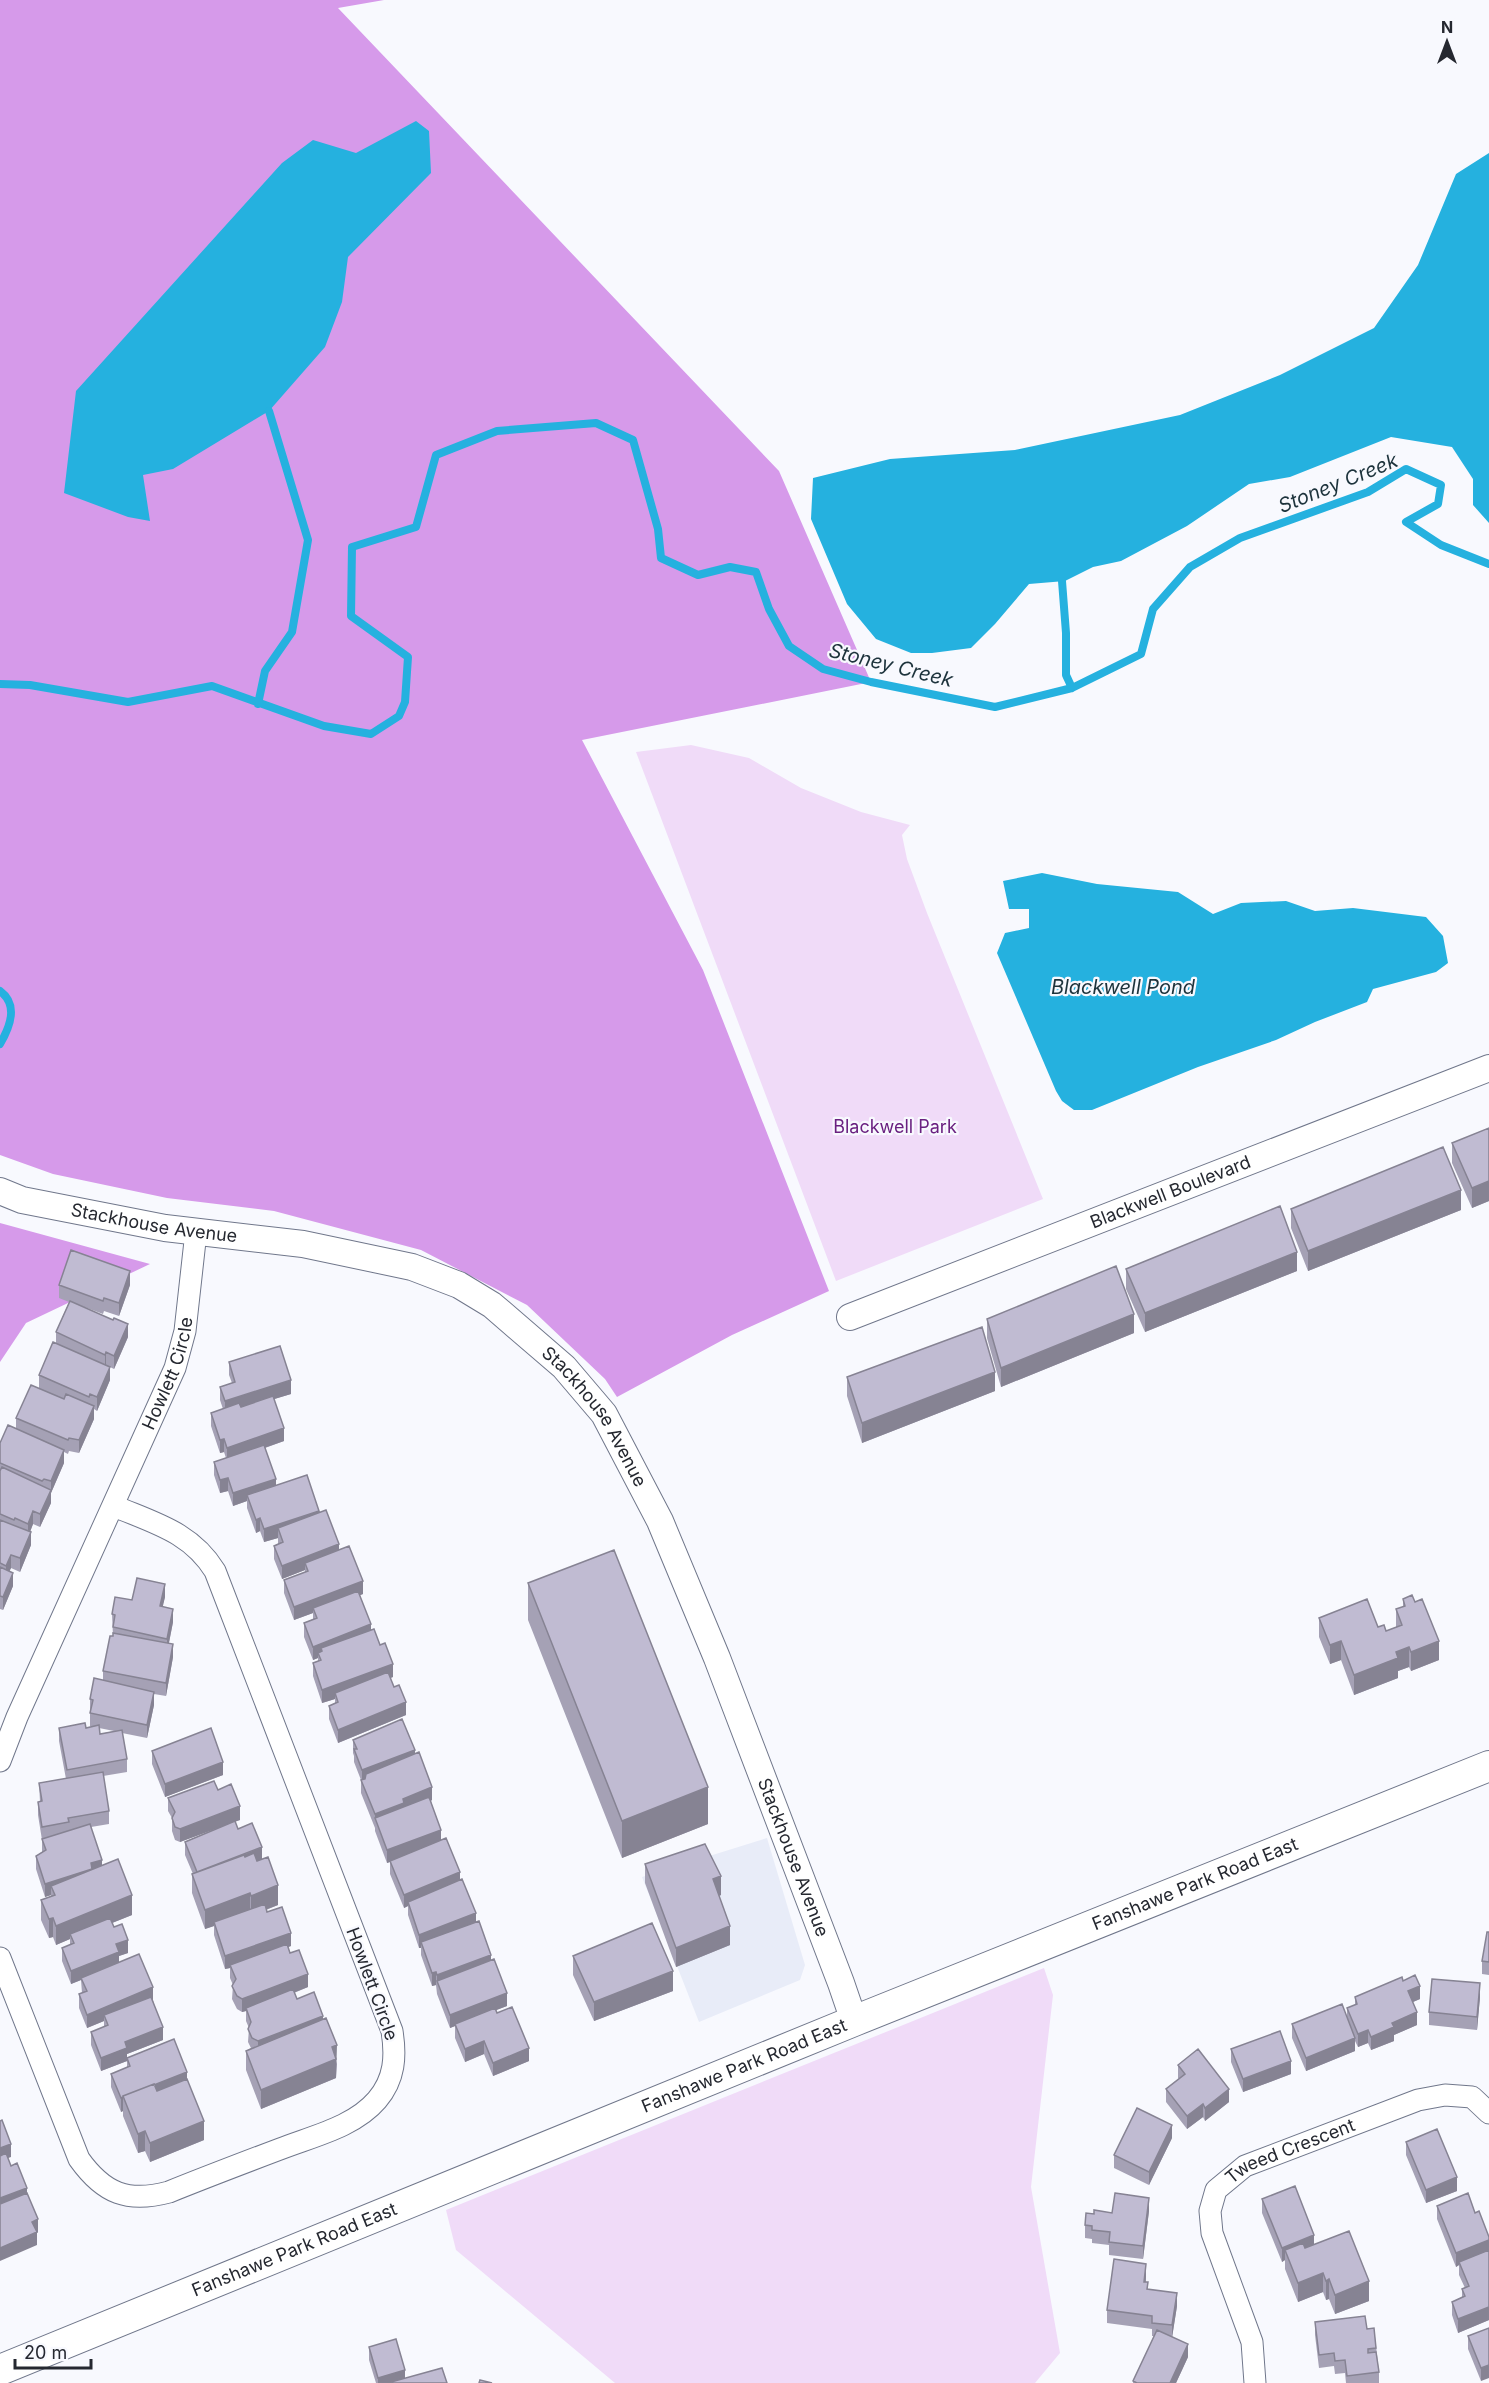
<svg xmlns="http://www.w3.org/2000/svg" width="1489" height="2383" font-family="Inter,sans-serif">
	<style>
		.built { fill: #e8ecf8 }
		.green { fill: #f0dbf8 }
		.forest { fill: #d69aea }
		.water { fill: #25b1df }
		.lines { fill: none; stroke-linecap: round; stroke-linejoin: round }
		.stream { stroke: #25b1df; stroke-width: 8 }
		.minor-casing { stroke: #70778b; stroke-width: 23 }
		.tertiary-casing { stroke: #70778b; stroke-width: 28 }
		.secondary-casing { stroke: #70778b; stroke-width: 32 }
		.minor { stroke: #fff; stroke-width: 21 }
		.tertiary { stroke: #fff; stroke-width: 26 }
		.secondary { stroke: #fff; stroke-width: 30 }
		.wall { fill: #a5a1b5; fill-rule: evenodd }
		.shaded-wall { fill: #868393 }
		.building { fill: #c0bbd2; stroke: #868393; stroke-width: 1.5 }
		.labels { text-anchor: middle; stroke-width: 4.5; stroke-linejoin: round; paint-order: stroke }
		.park-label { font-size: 18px; fill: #6a2180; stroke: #f8f9fe }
		.street-label { font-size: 18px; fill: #252830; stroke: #f8f9fe }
		.water-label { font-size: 20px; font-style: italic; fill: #1d333c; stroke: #f8f9fe }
	</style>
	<rect width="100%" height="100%" fill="#f8f9fe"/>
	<path class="built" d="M767,1838L805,1965L800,1980L699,2022L642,1877Z"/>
	<path class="green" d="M691,745L749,758L801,788L861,812L910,825L902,835L907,859L927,913L1043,1199L836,1281L636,752Z
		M1044,1968L1053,1995L1031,2187L1060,2353L1035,2383H615L456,2250L446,2210Z"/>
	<path class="forest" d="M0,0H384L338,8L779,471L871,682L582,740L703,970L829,1291L732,1335L617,1397L605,1379L527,1305L421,1250L274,1211L167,1198L53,1174L0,1155Z
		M0,1223L150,1264L26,1323L0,1362Z"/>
	<path class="water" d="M416,121L429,131L431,173L348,257L342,302L325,347L269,411L173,469L143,475L150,521L128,517L64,493L76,391L282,163L313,140L356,153Z
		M1489,153V523L1473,505V479L1452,447L1391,437L1290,477L1249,484L1187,526L1121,561L1093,567L1065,581L1029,584L995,624L971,648L932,653H911L876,639L847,604L811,519L813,478L890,459L1015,450L1180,415L1280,375L1374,328L1418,265L1456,174Z
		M1042,873L1097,884L1178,892L1213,914L1241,903L1286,901L1315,911L1353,908L1426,917L1443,936L1448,963L1436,972L1373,989L1367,1002L1315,1022L1276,1040L1198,1067L1092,1110H1074L1062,1101L1056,1091L997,953L1005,933L1029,928V909H1009L1003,881Z"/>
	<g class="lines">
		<path class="stream" d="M1062,581L1066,633V675L1072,688
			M0,684L30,685L128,702L212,686L324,726L371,734L399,716L405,702L408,657L351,616L352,547L416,527L436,455L497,431L596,423L633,440L658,529L661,558L698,575L730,567L756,572L769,609L789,646L823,669L871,682L995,707L1072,688L1141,654L1153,609L1190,567L1240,538L1368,492L1406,469L1441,485L1438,504L1406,522L1441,545L1489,564
			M258,704L265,671L292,632L308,540L269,411
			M0,991C19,1005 10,1027 0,1044"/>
		<defs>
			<g id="minor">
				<path id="s1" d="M0,1761L17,1717L175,1368L185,1331L196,1232"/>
				<path d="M0,1958L79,2159C104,2194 128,2203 169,2192C206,2177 243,2163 280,2149C313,2136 354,2127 377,2100C395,2079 396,2056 392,2031L215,1571C191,1532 154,1523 114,1506"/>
				<path id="s2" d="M1255,2383L1252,2342L1212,2233L1210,2211L1216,2190L1245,2166L1418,2100L1445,2095L1472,2097L1489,2113"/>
			</g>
			<g id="tertiary">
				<path id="s3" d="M0,1191L22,1200L165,1228L303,1244L412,1267L459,1285L492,1305L564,1367L604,1414L660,1521L717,1658L841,1983L854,2021"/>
				<path id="s4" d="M850,1317L1489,1068"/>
			</g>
			<g id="secondary">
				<path id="s5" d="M0,2370L854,2021L1489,1766"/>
			</g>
		</defs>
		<use href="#minor" class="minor-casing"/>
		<use href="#tertiary" class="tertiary-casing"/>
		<use href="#secondary" class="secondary-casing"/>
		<use href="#minor" class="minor"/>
		<use href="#tertiary" class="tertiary"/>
		<use href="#secondary" class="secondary"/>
	</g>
	<path class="wall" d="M1489,1128V1201L1472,1208L1452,1163V1143Z
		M1291,1209L1461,1210L1308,1271L1291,1228Z
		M1126,1269L1297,1271L1145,1332L1126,1289Z
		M59,1285H130L119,1316L104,1311L103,1314L79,1305L128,1337L114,1369L110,1367V1380L97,1411L94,1409V1419L79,1453L69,1451L68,1454L64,1452V1463L51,1493V1503L40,1527L33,1524L30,1532L31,1545L20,1572L11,1568L9,1571L13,1586L3,1610L0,1609V1443L16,1429V1418L39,1388V1375L56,1343V1332L69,1302L59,1298Z
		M987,1319L1134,1333L1001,1387L987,1338Z
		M229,1362L291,1394L274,1399L284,1441L265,1448L276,1485L319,1512L339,1550L363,1594L360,1595L371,1630L393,1677L390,1678L406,1715L338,1743L329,1719V1706L335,1703V1699L322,1703L313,1676V1663L318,1661V1658L313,1660L304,1637V1623L313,1619V1613L294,1620L284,1593V1580L305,1572V1570L282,1579L274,1559V1546L278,1544V1538L264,1542L260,1531L256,1533L247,1508V1501L233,1506L228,1491L220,1493L214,1475V1462L226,1458L224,1452L220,1453L211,1426V1413L223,1409L220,1400V1387L232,1383L229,1375Z
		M847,1377L995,1391L862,1443L847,1396Z
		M528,1583L708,1824L622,1858L528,1620Z
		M165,1597L162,1607L173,1622L169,1643L173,1657L166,1696L154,1694V1705L147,1738L122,1733L127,1759V1772L103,1776L109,1811V1824L91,1827L102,1866L132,1915L112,1923L128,1953L119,1956V1963L153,2000L163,2040L127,2054V2061L101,2071L91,2045V2032L104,2027V2021L87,2028L79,2008V1994L82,1993L81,1980L71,1984L62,1961V1948L70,1945V1939L56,1945L53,1937L49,1938L41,1920V1900L51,1896V1895L45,1897L36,1869V1856L42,1852V1840L38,1815V1802H40L39,1783L66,1779L59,1741V1728H86L92,1727L90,1726V1699L103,1680V1671L113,1636L112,1614L132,1600ZM99,1728L114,1731L100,1734Z
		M1403,1599L1439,1660L1411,1671L1409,1667L1398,1671V1678L1354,1695L1341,1660L1330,1664L1319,1637V1618L1378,1627L1386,1631L1396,1627V1609L1403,1607Z
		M353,1740L415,1754L432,1800L431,1801L441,1840L460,1879L476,1922L491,1960L507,2006L496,2010L529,2061L493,2076L484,2054L465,2062L455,2038V2026L450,2028L437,1994L436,1985L432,1986L421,1955V1948H419L408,1915V1906L404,1908L390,1874V1862L387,1863L375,1831V1828L361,1793V1780L354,1762V1756L353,1753Z
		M152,1751L223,1775L165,1797L152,1764Z
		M218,1790L240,1820L235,1821L238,1829L262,1859L278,1905L266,1910L267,1912L291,1946L288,1947L290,1953L308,1987L294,1993L297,1999L323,2019L337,2064L336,2078L261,2109L246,2070V2051L251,2048L248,2042L249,2028L246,2021V2011L242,2012L237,2009L232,1999L233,1985L230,1978V1968L225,1969L214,1935V1926L205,1929L192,1893V1874H193L185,1855V1842L222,1826L180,1842L175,1840L172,1831V1818L168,1811V1798Z
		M645,1864L721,1895L719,1896L730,1945L676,1967L645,1883Z
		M1489,1932V1975L1482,1974V1961Z
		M573,1956L673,1991L594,2021L573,1975Z
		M1403,1981L1420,1999L1413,2002L1417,2025L1394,2035V2041L1371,2050L1368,2043L1358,2047L1355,2041V2051L1306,2071L1292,2038V2024L1347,2017V2008L1355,2005V1997Z
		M1480,1997L1477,2030L1429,2025V2012Z
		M1231,2049L1291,2074L1243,2092L1231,2062Z
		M127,2058L187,2079L204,2140L150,2162L145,2151L138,2153L123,2116V2111L121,2112L111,2087V2074L127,2068Z
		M1178,2065L1229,2102L1205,2121L1203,2117L1187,2129L1166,2102V2089L1179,2079L1178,2078Z
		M1172,2138L1149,2185L1114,2168V2155Z
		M1406,2142L1457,2191L1426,2203L1406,2155Z
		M1262,2199L1314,2245L1369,2301L1335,2314L1329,2299L1326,2300L1323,2292L1298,2302L1285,2269V2260L1282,2262L1262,2213Z
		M1437,2206L1475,2213L1489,2237V2320L1458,2333L1452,2315V2302L1462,2297V2289L1465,2288L1459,2275V2265L1456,2267L1437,2219Z
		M1149,2211L1143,2259L1109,2255V2245L1092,2243V2239L1085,2238V2225L1094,2214Z
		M1146,2277V2282L1148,2289L1177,2306L1172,2337L1188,2357L1176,2383H1133V2381L1154,2336H1152V2329L1107,2323V2310Z
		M1315,2322L1367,2329L1374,2328L1379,2372V2383H1346L1345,2373L1335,2374L1334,2366L1319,2368L1315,2335Z
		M1489,2328L1481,2381L1468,2349V2336Z
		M369,2347L405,2378L447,2383H376L369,2360Z"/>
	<path class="shaded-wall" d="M1489,1181V1201L1472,1208V1188Z
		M1461,1190V1210L1308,1271V1251Z
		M1297,1252V1271L1145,1332V1313Z
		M130,1271V1285L119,1316V1303Z
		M1134,1314V1333L1001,1387V1368Z
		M128,1324V1337L114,1369V1356Z
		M106,1352V1365L105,1368V1355Z
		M110,1367V1380L97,1411V1397Z
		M995,1372V1391L862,1443V1423Z
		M291,1380V1394L225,1414V1401Z
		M94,1406V1419L79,1453V1440Z
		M284,1428V1441L227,1461V1448Z
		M224,1439V1452L220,1453V1440Z
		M64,1450V1463L51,1493V1503L40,1527V1514L51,1491V1481Z
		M228,1478V1491L220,1493V1480Z
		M276,1479V1492L247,1495V1501L233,1506V1493Z
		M33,1511V1524L28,1537V1524Z
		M319,1511V1524L278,1528V1538L264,1542V1529Z
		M260,1518V1531L256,1533V1520Z
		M31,1532V1545L20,1572V1558Z
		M339,1544V1557L305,1563V1570L282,1579V1566Z
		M11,1555V1568L6,1579V1566Z
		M13,1573V1586L3,1610V1597Z
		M363,1581V1594L315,1612L313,1608V1613L294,1620V1607Z
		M165,1584V1597L160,1619V1606Z
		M173,1609V1622L167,1652V1639Z
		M371,1624V1637L322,1651L321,1648V1657L318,1653V1658L313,1660V1647Z
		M1341,1641V1660L1330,1664V1645Z
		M1439,1641V1660L1411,1671V1652Z
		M173,1644V1657L166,1696V1683Z
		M1409,1647V1667L1398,1671V1678L1354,1695V1675L1396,1652Z
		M393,1664V1677L336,1698L335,1693V1699L322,1703V1690Z
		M154,1692V1705L147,1738V1725Z
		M406,1702V1715L338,1743V1730Z
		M415,1750V1763L362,1783V1770Z
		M223,1762V1775L165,1797V1784Z
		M432,1787V1800L404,1811L375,1818V1814L403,1799Z
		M708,1787V1824L622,1858V1821Z
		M240,1806V1820L180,1842V1829Z
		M441,1830V1843L387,1863V1850Z
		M262,1847V1861L198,1874Z
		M102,1860V1873L51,1886V1895L45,1897V1884L91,1863Z
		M460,1872V1885L408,1902V1906L404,1908V1895Z
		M721,1876V1895L713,1898V1879Z
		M278,1885V1905L251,1915V1896Z
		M250,1893V1912L214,1922V1926L205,1929V1910Z
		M132,1895V1915L72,1939L70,1934V1939L56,1945V1926Z
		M476,1913V1926L421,1942V1948H419V1935Z
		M53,1918V1937L49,1938V1919Z
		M730,1926V1945L676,1967V1948Z
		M291,1933V1946L231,1967L230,1965V1968L225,1969V1956Z
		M128,1940V1953L119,1956V1965L81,1978V1980L71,1984V1971L116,1944Z
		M491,1955V1968L437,1981V1975Z
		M673,1971V1991L594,2021V2002Z
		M436,1972V1985L432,1986V1973Z
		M308,1974V1987L247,2011L246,2008V2011L242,2012V1999Z
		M1480,1983V1997L1477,2030V2017Z
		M1420,1986V1999L1408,2004V1991Z
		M153,1987V2000L106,2020L104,2015V2021L87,2028V2015Z
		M507,1993V2006L450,2028V2015Z
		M1417,2012V2025L1394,2035V2041L1371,2050V2037L1392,2023Z
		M323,2016V2029L258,2054V2041Z
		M163,2027V2040L127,2054V2061L101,2071V2058L125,2042Z
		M1368,2030V2043L1358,2047V2034Z
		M1355,2038V2051L1306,2071V2058Z
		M484,2041V2054L465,2062V2049Z
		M337,2045L336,2078L261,2109V2090L332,2047Z
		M529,2048V2061L493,2076V2063Z
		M1291,2061V2074L1243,2092V2079Z
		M187,2072V2085L123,2097Z
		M1229,2089V2102L1205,2121V2108Z
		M121,2098H123V2111L121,2112Z
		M1203,2104V2117L1187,2129V2116Z
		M204,2121V2140L150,2162V2143Z
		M1172,2125V2138L1149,2185V2172Z
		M145,2131V2151L138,2153V2134Z
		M11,2144V2157L0,2161V2148Z
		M1457,2177V2191L1426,2203V2190Z
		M27,2188V2201L0,2211V2198Z
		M1149,2198V2211L1143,2259V2246Z
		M38,2219V2232L37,2233V2245L0,2261V2248L32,2222Z
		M1314,2235V2248L1285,2250V2260L1282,2262V2248Z
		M1489,2240V2253L1459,2262V2265L1456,2267V2253Z
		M1146,2264V2277L1144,2295V2282Z
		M1323,2273V2292L1298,2302V2283Z
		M1329,2279V2299L1326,2300V2281Z
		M1369,2281V2301L1335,2314V2295Z
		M1177,2293V2306L1172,2338V2325Z
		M1489,2307V2320L1458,2333V2319Z
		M1188,2344V2357L1176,2383H1170Z
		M1489,2365V2378L1481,2381V2368Z
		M405,2370V2383H378V2378Z"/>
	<path class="building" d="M1489,1128V1181L1472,1188L1452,1143Z
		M1443,1147L1461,1190L1308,1251L1291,1209Z
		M1280,1206L1297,1252L1145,1313L1126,1269Z
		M71,1250L130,1271L119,1303L104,1298L103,1301L59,1285Z
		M1116,1266L1134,1314L1001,1368L987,1319Z
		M70,1301L113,1320L114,1318L128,1324L114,1356L106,1352L105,1355L56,1332Z
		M982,1327L995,1372L862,1423L847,1377Z
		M53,1342L110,1367L97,1397L90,1394L89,1397L39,1375Z
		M280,1346L291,1380L225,1401L220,1387L235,1382L229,1362Z
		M31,1385L64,1399L66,1394L94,1406L79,1440L69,1438L68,1440L16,1418Z
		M273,1396L284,1428L227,1448L224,1439L220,1440L211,1413L239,1403L241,1407Z
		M8,1425L64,1450L51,1481L44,1479L42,1481L0,1463V1443Z
		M264,1445L276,1479L233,1493L228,1478L220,1480L214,1462Z
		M2,1467L51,1490L40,1514L33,1511L28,1524L15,1518L14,1520L0,1514V1471Z
		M307,1475L319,1511L264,1529L260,1518L256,1520L247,1495Z
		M326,1510L339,1544L282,1566L274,1546L283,1542L278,1528Z
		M0,1520L31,1532L20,1558L11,1555L6,1566L0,1563Z
		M349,1546L363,1581L294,1607L284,1580L308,1571L305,1563Z
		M614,1550L708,1787L622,1821L528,1583Z
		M0,1567L13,1573L3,1597L0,1596Z
		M137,1578L165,1584L160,1606L173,1609L167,1639L113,1627L115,1615L112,1614L115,1597L132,1600Z
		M358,1591L371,1624L313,1647L304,1623L317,1618L313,1608Z
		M1412,1595L1415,1602L1422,1599L1439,1641L1411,1652L1409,1647L1396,1652L1398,1658L1354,1675L1341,1641L1330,1645L1319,1618L1367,1599L1378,1627L1384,1625L1386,1631L1402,1625L1396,1609L1405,1606L1403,1599Z
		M374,1629L380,1645L385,1643L393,1664L322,1690L313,1663L321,1660L318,1653L322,1651L321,1648Z
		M113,1633L173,1644L166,1683L103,1671L110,1636H113Z
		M388,1672L394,1687L399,1685L406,1702L338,1730L329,1706L338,1702L335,1693Z
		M94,1678L154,1692L147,1725L90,1713L93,1700L90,1699Z
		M402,1719L415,1750L362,1770L354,1749H357L353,1740Z
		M85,1723L86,1728L99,1725L100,1734L122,1730L127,1759L67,1770L59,1728Z
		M211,1728L223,1762L165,1784L152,1751Z
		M419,1752L432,1787L403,1799L404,1803L375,1814L361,1780L365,1779L366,1774Z
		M103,1772L109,1811L68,1818L69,1822L42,1827L38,1802L42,1801L39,1783Z
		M214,1781L218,1790L231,1784L240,1806L180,1829L175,1827L172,1818L175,1812L168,1798Z
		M429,1797L441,1830L387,1850L375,1818Z
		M235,1821L238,1829L252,1823L262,1847L197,1872L185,1842Z
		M90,1824L102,1860L91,1863L92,1869L45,1884L36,1856L46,1850L42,1839Z
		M446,1838L460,1872L404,1895L390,1861Z
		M705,1844L721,1876L713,1879L730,1926L676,1948L645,1864Z
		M254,1853L257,1861L268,1857L278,1885L251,1896L250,1893L205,1910L192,1874L244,1855L245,1857Z
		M118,1859L132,1895L56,1926L53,1918L49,1919L41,1900L55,1895L51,1886Z
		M462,1879L476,1913L419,1935L408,1902Z
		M265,1904L267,1912L282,1907L291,1933L225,1956L214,1922Z
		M110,1918L114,1927L122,1924L128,1940L116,1944L119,1952L71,1971L62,1948L74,1943L70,1934Z
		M479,1921L491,1955L437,1975L436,1972L432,1973L421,1942Z
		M652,1923L673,1971L594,2002L573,1956Z
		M1487,1932H1489V1962L1482,1961Z
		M287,1944L290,1953L299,1950L308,1974L242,1999L237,1996L232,1986L236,1979L230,1965Z
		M139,1954L153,1987L87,2015L79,1994L87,1991L81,1978Z
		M494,1959L507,1993L450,2015L437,1981Z
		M1415,1975L1420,1986L1408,1991L1417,2012L1392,2023L1394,2027L1371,2037L1368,2030L1358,2034L1347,2008L1357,2004L1355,1997L1402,1977L1403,1981Z
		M1432,1979L1480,1983L1477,2017L1429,2012Z
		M293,1989L297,1999L314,1992L323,2016L258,2041L252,2038L248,2029L251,2022L246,2008Z
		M151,1997L163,2027L125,2042L127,2048L101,2058L91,2032L108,2025L104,2015Z
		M1342,2004L1355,2038L1306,2058L1292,2024Z
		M512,2007L529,2048L493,2063L484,2041L465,2049L455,2024L495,2008L497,2013Z
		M326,2018L337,2045L332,2047L336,2059L261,2090L246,2051Z
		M1280,2031L1291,2061L1243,2079L1231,2049Z
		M174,2039L187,2072L154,2085V2084L123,2096V2097L121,2098L111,2074L130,2066L127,2058Z
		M1198,2049L1229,2089L1205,2108L1203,2104L1187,2116L1166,2089L1185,2074L1178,2065Z
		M187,2079L204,2121L150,2143L145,2131L138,2134L123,2096L154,2084L157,2091Z
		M1137,2108L1172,2125L1149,2172L1114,2155Z
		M2,2120L11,2144L0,2148V2121Z
		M1437,2129L1457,2177L1426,2190L1406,2142Z
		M6,2153L11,2166L17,2163L27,2188L0,2198V2156Z
		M1295,2186L1314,2235L1282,2248L1262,2199Z
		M27,2193L38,2219L32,2222L37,2232L0,2248V2204Z
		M1115,2193L1149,2198L1143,2246L1109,2242L1110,2232L1092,2230V2226L1085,2225L1086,2213L1094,2214V2210L1112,2213Z
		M1468,2193L1475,2213L1479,2211L1489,2237V2240L1456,2253L1437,2206Z
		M1349,2231L1369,2281L1335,2295L1329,2279L1326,2281L1323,2273L1298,2283L1285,2250L1303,2243L1305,2248Z
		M1489,2250V2307L1458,2319L1452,2302L1465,2296L1462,2289L1469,2286L1459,2262Z
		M1114,2259L1146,2264L1144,2282H1148L1147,2289L1177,2293L1172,2325L1152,2323V2316L1107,2310Z
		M1365,2316L1367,2329L1374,2328L1376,2348L1368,2349V2353L1376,2352L1379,2372L1347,2376L1345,2360L1335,2361L1334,2353L1319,2355L1315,2322Z
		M1489,2328V2365L1481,2368L1468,2336Z
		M1157,2330L1188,2344L1170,2383H1137L1133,2381Z
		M396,2339L405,2370L378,2378L369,2347Z
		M442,2368L447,2383H391V2382Z
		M480,2380L492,2383H479Z"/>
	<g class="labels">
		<g class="park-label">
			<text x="895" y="1133">Blackwell Park</text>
		</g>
		<g class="street-label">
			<text dy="6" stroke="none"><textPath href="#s4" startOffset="344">Blackwell Boulevard</textPath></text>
			<text dy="6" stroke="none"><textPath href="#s3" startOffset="158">Stackhouse Avenue</textPath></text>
			<text dy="6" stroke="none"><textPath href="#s1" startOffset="423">Howlett Circle</textPath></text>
			<text dy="6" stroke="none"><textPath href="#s3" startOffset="662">Stackhouse Avenue</textPath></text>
			<text dy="6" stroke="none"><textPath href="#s3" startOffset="1148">Stackhouse Avenue</textPath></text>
			<text dy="6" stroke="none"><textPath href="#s5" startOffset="1290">Fanshawe Park Road East</textPath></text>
			<text transform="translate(372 1984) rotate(70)" y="6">Howlett Circle</text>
			<text dy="6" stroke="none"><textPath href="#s5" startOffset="804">Fanshawe Park Road East</textPath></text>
			<text dy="6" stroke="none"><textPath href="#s2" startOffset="286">Tweed Crescent</textPath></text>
			<text dy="6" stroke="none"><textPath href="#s5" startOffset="318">Fanshawe Park Road East</textPath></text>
		</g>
		<g class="water-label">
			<text transform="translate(1338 483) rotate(-22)" y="7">Stoney Creek</text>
			<text transform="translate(891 665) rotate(14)" y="7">Stoney Creek</text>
			<text x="1123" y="994">Blackwell Pond</text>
		</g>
	</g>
	<g transform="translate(1447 42)" stroke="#f8f9fe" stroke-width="4.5" paint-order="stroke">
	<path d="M0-4.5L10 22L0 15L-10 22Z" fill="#252830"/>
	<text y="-9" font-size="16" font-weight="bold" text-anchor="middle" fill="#252830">N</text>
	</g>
	<path d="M15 2359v9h76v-9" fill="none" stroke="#252830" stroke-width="3"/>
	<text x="24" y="2359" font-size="18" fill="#252830" stroke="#f8f9fe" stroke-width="4.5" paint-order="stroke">20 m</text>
</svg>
